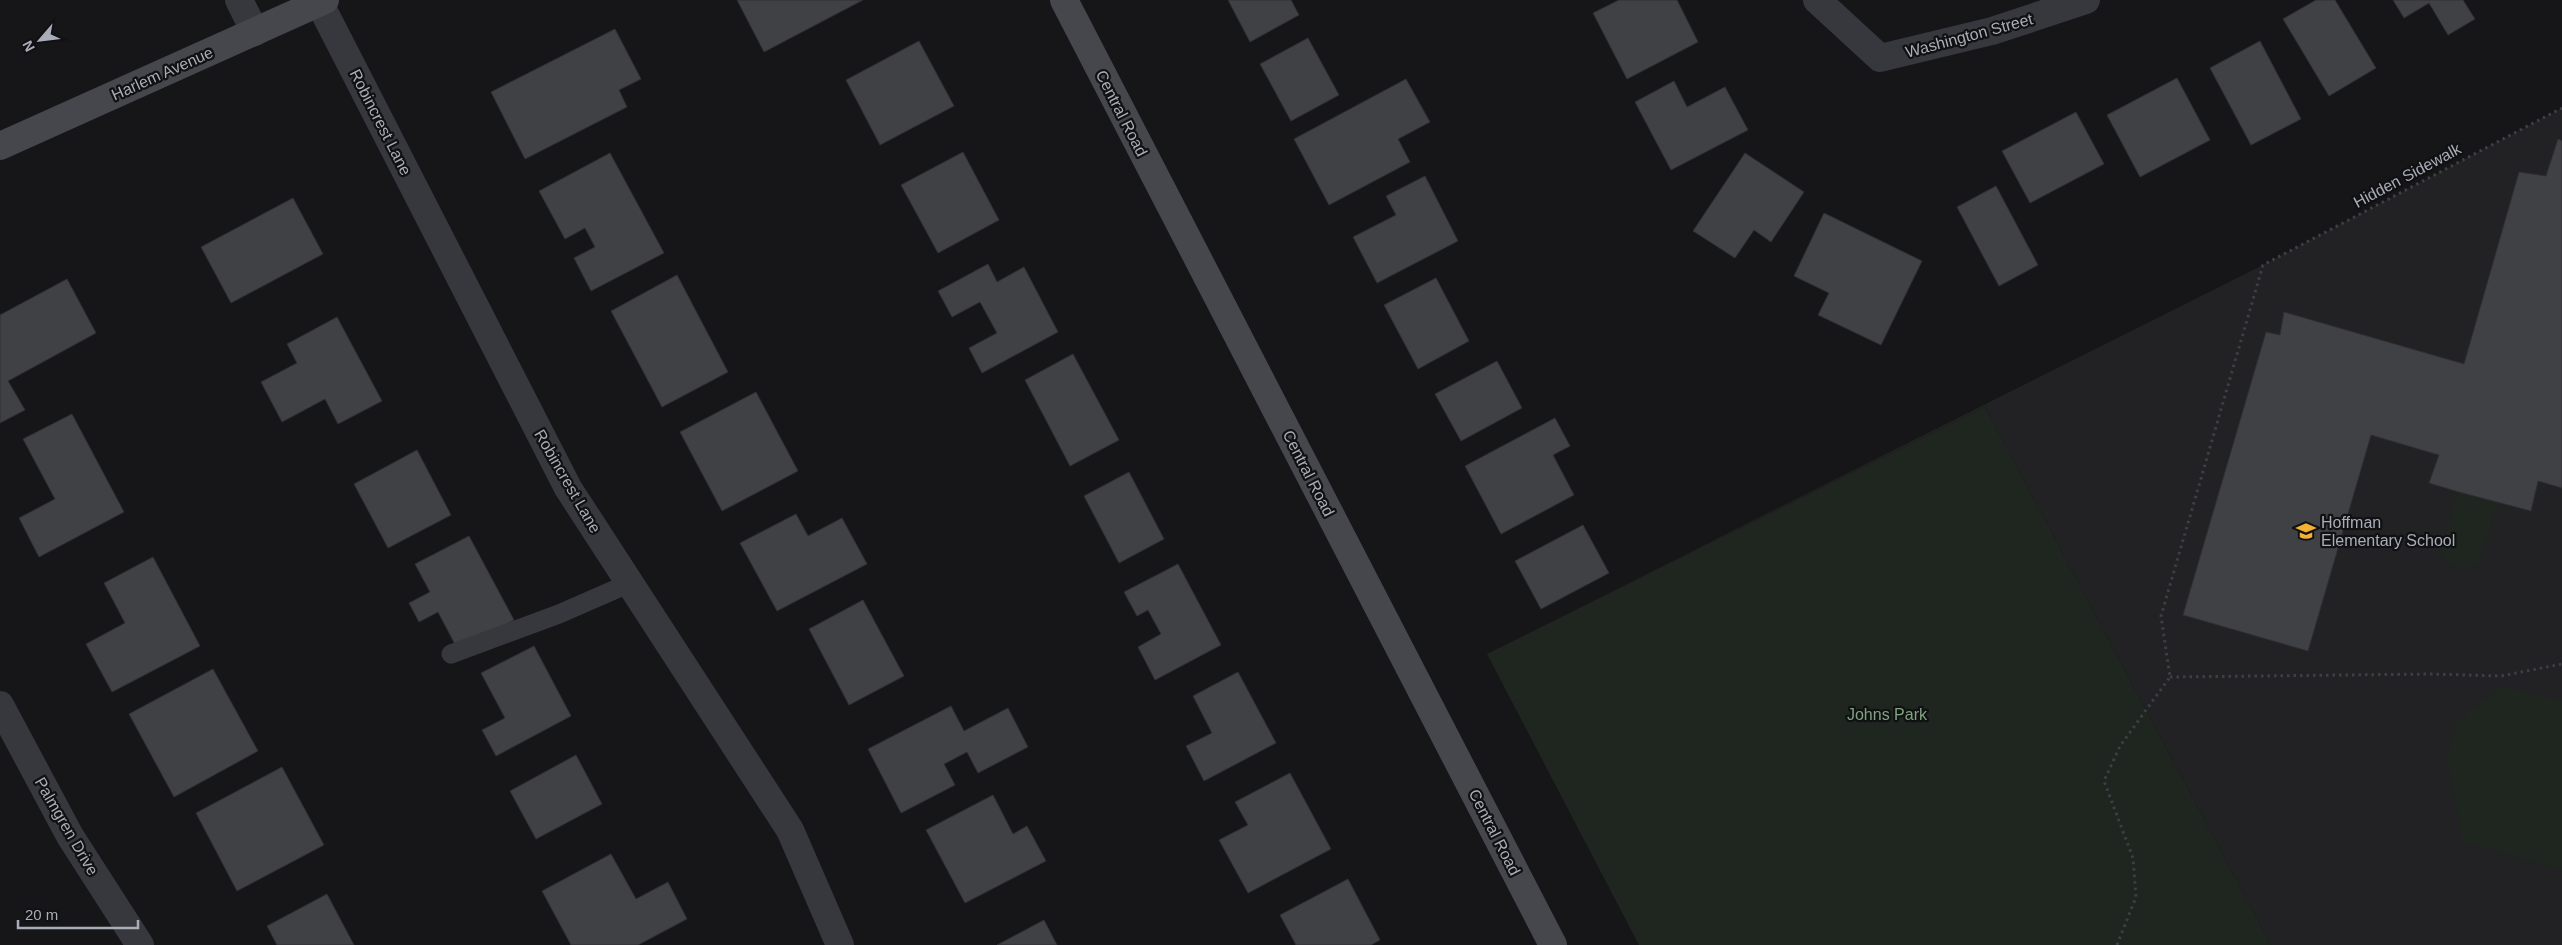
<svg xmlns="http://www.w3.org/2000/svg" width="2562" height="945" font-family="Arial,sans-serif">
	<style>
		.built { fill: #222225 }
		.green { fill: #1e261f }
		.building { fill: #404145; stroke: #303034 }
		.lines { fill: none; stroke-linecap: round; stroke-linejoin: round }
		.path { stroke: #3d3f44; stroke-width: 3; stroke-dasharray: 2.5 4; stroke-linecap: butt }
		.lane { stroke: #37383d; stroke-width: 19 }
		.street { stroke: #37383d; stroke-width: 28 }
		.secondary { stroke: #45474d; stroke-width: 28 }
		.labels { text-anchor: middle; stroke-width: 4.5; stroke-linejoin: round; paint-order: stroke }
		.street-label { font-size: 16px; fill: #a8adb8; stroke: #111113 }
		.poi-label { font-size: 16px; fill: #a8adb8; stroke: #111113; text-anchor: start }
		.park-label { font-size: 16px; fill: #7fa381; stroke: #111113 }
	</style>
	<rect width="100%" height="100%" fill="#161618"/>
	<path class="built" d="M2562,108V945H2271L1985,407L1487,654L2263,265Z"/>
	<path class="green" d="M1985,407L2271,945H1639L1487,654Z
		M2459,492L2498,502L2478,563C2465,574 2444,565 2439,551Z
		M2501,686L2562,701V870L2463,842L2446,756L2457,722Z"/>
	<path class="building" d="M737,0H863L764,52Z
		M1228,0H1291L1299,15L1250,42Z
		M1619,0H1677L1698,42L1627,79L1593,13Z
		M2316,0H2335L2376,68L2329,96L2283,19Z
		M2393,0H2463L2475,19L2448,35L2429,3L2404,18Z
		M615,29L641,79L619,90L627,107L525,159L491,92Z
		M1308,38L1339,95L1291,121L1260,64Z
		M919,41L954,106L880,145L846,80Z
		M2260,41L2301,119L2251,145L2210,68Z
		M2177,78L2210,140L2140,177L2107,115Z
		M1406,79L1430,122L1398,139L1410,162L1329,205L1294,139Z
		M1674,81L1687,107L1725,87L1748,130L1671,170L1635,102Z
		M2076,112L2104,164L2030,203L2002,151Z
		M2558,139L2562,141V488L2538,481L2531,511L2459,492L2429,483L2439,455L2371,435L2308,651L2183,615L2266,332L2280,335L2284,312L2464,364L2519,172L2546,176Z
		M963,152L999,220L938,253L901,185Z
		M610,153L664,253L591,291L574,258L595,247L585,228L565,239L539,191Z
		M1745,153L1804,192L1771,242L1754,230L1735,258L1693,231Z
		M1425,176L1458,241L1377,283L1353,237L1396,215L1386,196Z
		M1996,186L2038,265L1999,286L1957,207Z
		M293,198L323,254L231,303L201,247Z
		M1824,213L1922,261L1881,345L1818,315L1829,293L1794,276Z
		M988,264L997,282L1024,267L1058,332L982,373L969,348L997,333L980,302L952,317L938,291Z
		M677,275L728,372L662,407L611,311Z
		M1436,278L1469,341L1418,369L1384,305Z
		M67,279L96,333L8,381L25,410L0,423V315Z
		M337,317L382,401L338,424L325,399L282,422L261,382L297,363L287,344Z
		M1073,354L1119,440L1070,466L1025,380Z
		M1497,361L1522,408L1461,441L1435,394Z
		M756,392L798,471L722,511L680,432Z
		M72,414L124,512L39,557L19,518L55,499L23,439Z
		M1555,418L1570,446L1553,455L1574,495L1501,534L1465,466Z
		M417,450L451,515L388,548L354,484Z
		M1129,472L1164,539L1119,563L1084,496Z
		M796,514L808,536L842,518L867,564L777,611L740,543Z
		M1583,525L1609,573L1541,609L1515,561Z
		M469,536L514,620L458,650L438,612L419,622L409,603L430,592L415,564Z
		M153,557L200,646L112,692L86,644L125,623L104,583Z
		M1178,564L1221,645L1155,680L1138,647L1161,634L1148,610L1137,616L1124,592Z
		M863,600L904,676L849,705L809,629Z
		M534,646L571,716L496,756L482,730L505,718L481,673Z
		M213,669L258,751L174,797L129,714Z
		M1238,672L1276,743L1204,781L1186,746L1212,733L1193,696Z
		M951,706L964,731L1008,708L1028,747L978,773L967,752L944,764L955,785L901,813L868,749Z
		M576,755L602,804L536,839L510,791Z
		M282,767L324,845L237,891L196,813Z
		M1290,773L1331,849L1248,893L1219,840L1248,825L1235,802Z
		M993,795L1013,834L1027,826L1046,861L965,903L926,830Z
		M611,854L636,899L668,882L687,919L638,945H571L542,891Z
		M1348,879L1380,940L1371,945H1296L1280,915Z
		M327,894L354,945H277L267,926Z
		M1044,920L1057,945H997Z"/>
	<g class="lines">
		<path class="path" d="M2170,677L2431,674L2501,676L2562,664
			M2117,945L2136,897L2133,858L2104,781L2120,746L2170,677L2161,616L2263,265L2562,108"/>
		<path class="lane" d="M451,654L559,614L630,583"/>
		<path class="street" d="M239,0L255,32
			M1817,0L1880,58L1992,31L2086,0
			M319,2L568,488L790,830L840,945
			M0,705L70,836L140,945"/>
		<path class="secondary" d="M1064,0L1553,945
			M0,146L325,0"/>
	</g>
	<defs>
		<symbol id="school-bare" viewBox="-9 -9 18 18"><path d="M0-5L7-2L0 1L-7-2ZM-4 1L0 2.5L4 1V4Q0 6-4 4Z" fill="#f2b134" stroke="#111113" stroke-width="2.5" paint-order="stroke"/></symbol>
	</defs>
	<g fill-rule="evenodd">
		<use href="#school-bare" x="2292" y="517" width="28" height="28"/>
	</g>
	<g class="labels">
		<g class="street-label">
			<text transform="translate(1969 35) rotate(-15)" y="6">Washington Street</text>
			<text transform="translate(162 73) rotate(-24)" y="6">Harlem Avenue</text>
			<text transform="translate(1122 113) rotate(63)" y="6">Central Road</text>
			<text transform="translate(381 122) rotate(63)" y="6">Robincrest Lane</text>
			<text transform="translate(2407 175) rotate(-28)" y="6">Hidden Sidewalk</text>
			<text transform="translate(1309 473) rotate(63)" y="6">Central Road</text>
			<text transform="translate(568 481) rotate(60)" y="6">Robincrest Lane</text>
			<text transform="translate(67 826) rotate(60)" y="6">Palmgren Drive</text>
			<text transform="translate(1495 832) rotate(63)" y="6">Central Road</text>
		</g>
		<g class="poi-label">
			<text x="2321" y="528">Hoffman<tspan x="2321" dy="18">Elementary School</tspan></text>
		</g>
		<g class="park-label">
			<text x="1887" y="720">Johns Park</text>
		</g>
	</g>
	<g transform="translate(40 40) rotate(242)" stroke="#111113" stroke-width="4" paint-order="stroke">
	<path d="M0-4L9 19L0 12L-9 19Z" fill="#a8adb8"/>
	<text y="-8" font-size="14" font-weight="bold" text-anchor="middle" fill="#a8adb8">N</text>
	</g>
	<path d="M18 920v8h120v-8" fill="none" stroke="#a8adb8" stroke-width="2.5"/>
	<text x="25" y="920" font-size="15" fill="#a8adb8" stroke="#111113" stroke-width="4" paint-order="stroke">20 m</text>
</svg>
